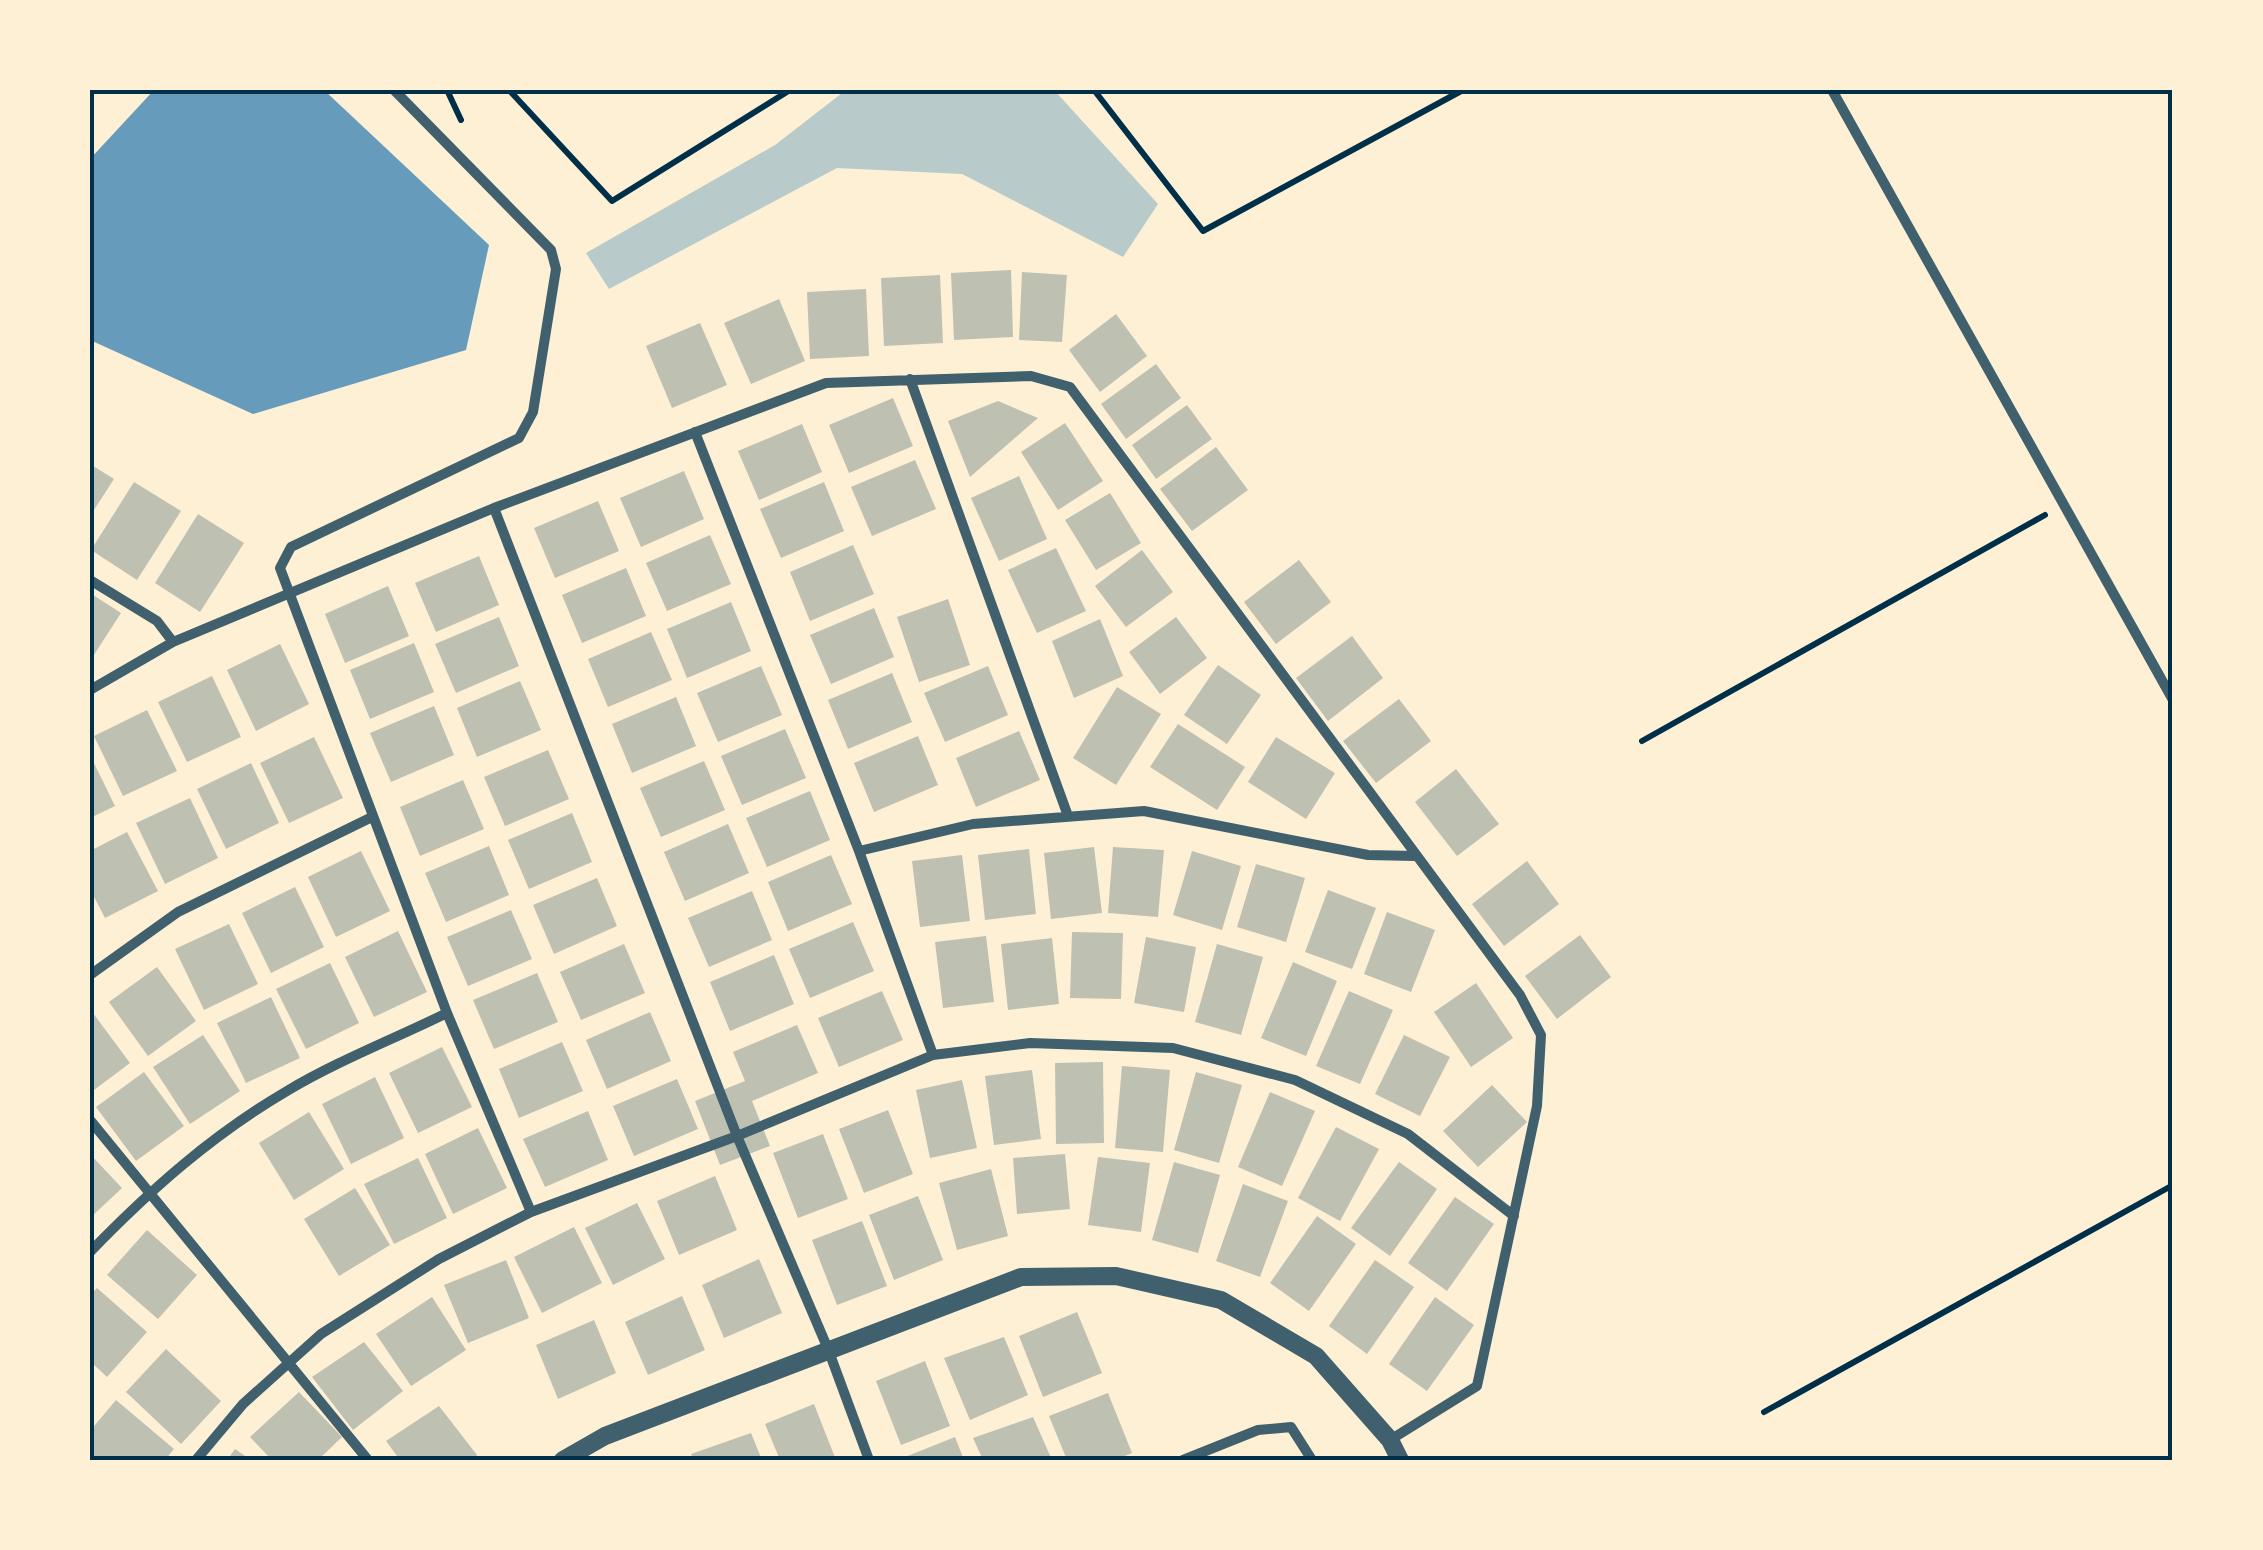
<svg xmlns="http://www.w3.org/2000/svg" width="2263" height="1550" font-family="'Roboto Condensed',sans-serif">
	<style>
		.green { fill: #b9caca }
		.water { fill: #669bbc }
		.building { fill: #bec0b2 }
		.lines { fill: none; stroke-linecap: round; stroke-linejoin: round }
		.path { stroke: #003049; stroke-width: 6 }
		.minor { stroke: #3f606c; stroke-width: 10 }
		.tertiary { stroke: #3f606c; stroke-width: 18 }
		.neatline { fill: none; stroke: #003049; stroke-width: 4 }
	</style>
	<rect width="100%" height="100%" fill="#fdf0d5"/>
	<path class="green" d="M846,90H1054L1158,204L1123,257L962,174L837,168L609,289L586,253L775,145Z"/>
	<path class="water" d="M154,90H324L489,245L466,350L253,414L90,340V159Z"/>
	<path class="building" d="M1011,270L1013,337L954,340L951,273Z
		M1022,272L1067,275L1062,342L1019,340Z
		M940,275L943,343L884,346L881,278Z
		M866,289L869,356L810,359L807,292Z
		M779,299L805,361L751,384L724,323Z
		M1116,314L1147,356L1100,392L1069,350Z
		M700,323L727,385L672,408L646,346Z
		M1156,364L1181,398L1126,439L1101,404Z
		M893,398L913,446L849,473L829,425Z
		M998,401L1038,418L970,477L948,421Z
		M1187,405L1212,439L1156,479L1132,445Z
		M1065,423L1103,481L1058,510L1021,452Z
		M802,424L822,472L759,500L738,451Z
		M1216,447L1248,490L1192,531L1160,489Z
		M915,460L936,509L872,536L851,487Z
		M90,464L114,479L90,516Z
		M684,471L704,519L641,547L620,498Z
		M1019,476L1047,539L999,561L971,498Z
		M134,482L181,511L137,580L91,550Z
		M824,482L844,531L781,558L760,509Z
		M1110,493L1141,543L1096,570L1065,520Z
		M598,501L619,551L555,578L534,528Z
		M198,514L244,543L200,612L155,583Z
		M710,535L731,584L667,611L646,563Z
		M853,545L874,594L810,621L790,572Z
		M1056,548L1086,611L1037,633L1008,570Z
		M1142,550L1173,592L1126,627L1095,586Z
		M479,556L499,605L436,632L415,583Z
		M1299,560L1331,602L1276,644L1244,602Z
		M626,568L646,616L582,643L562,595Z
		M388,586L409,636L345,663L325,614Z
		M90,593L121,613L90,661Z
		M948,599L970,665L919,682L897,617Z
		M731,602L751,651L687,678L667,629Z
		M874,608L894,657L831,684L810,635Z
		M499,617L519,666L456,693L435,644Z
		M1176,617L1207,658L1160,694L1129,652Z
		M1100,619L1123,676L1074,698L1052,641Z
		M651,632L672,680L608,707L588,659Z
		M1352,636L1383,678L1328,721L1296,678Z
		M414,643L434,692L370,719L350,670Z
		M280,644L309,704L256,731L227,670Z
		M1218,665L1261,695L1227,744L1184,715Z
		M761,666L782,715L718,742L697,693Z
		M988,666L1008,715L945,742L924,693Z
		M892,673L912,722L848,749L828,700Z
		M212,676L241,737L187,762L158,702Z
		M520,681L541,730L477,757L457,708Z
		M1117,687L1161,714L1116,785L1073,758Z
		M676,697L696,746L632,773L612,724Z
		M1399,699L1431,741L1376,783L1343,741Z
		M434,706L454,755L391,782L370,733Z
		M147,710L177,771L123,796L94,736Z
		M1178,724L1245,767L1217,810L1150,767Z
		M785,729L806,778L742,805L721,756Z
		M1019,731L1040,780L976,807L956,758Z
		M918,736L938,785L874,812L854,763Z
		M314,737L343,798L289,823L260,763Z
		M1276,737L1335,773L1306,819L1248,782Z
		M548,750L569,799L505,826L484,777Z
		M90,755L115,806L90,818Z
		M704,761L725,810L661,837L640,788Z
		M251,763L279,823L226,849L197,789Z
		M1456,769L1499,824L1457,856L1415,802Z
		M463,780L484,829L420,856L400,807Z
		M810,791L830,840L767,867L746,818Z
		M190,798L218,858L165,884L136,823Z
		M572,813L592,862L529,889L508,840Z
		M728,824L749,873L685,901L664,852Z
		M127,832L158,891L105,918L90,889V851Z
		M489,846L509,895L446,922L425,873Z
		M1094,847L1102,913L1051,919L1044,853Z
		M1113,847L1164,850L1158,917L1108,913Z
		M1029,849L1036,914L985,920L978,855Z
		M361,851L390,911L336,937L308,877Z
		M1192,851L1241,866L1222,930L1173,915Z
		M831,855L852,904L788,931L768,882Z
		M962,855L970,921L920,927L912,861Z
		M1527,861L1559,904L1504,946L1472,904Z
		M1256,864L1305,878L1286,942L1237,927Z
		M597,878L617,926L554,954L533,905Z
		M295,887L324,947L271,973L242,913Z
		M1328,890L1376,908L1352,969L1305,952Z
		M752,891L772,940L709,967L688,918Z
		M511,910L532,959L468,986L447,937Z
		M1387,912L1435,930L1411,992L1364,974Z
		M853,922L874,971L810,998L789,949Z
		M229,924L258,984L204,1010L175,949Z
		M398,931L427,992L374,1017L345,957Z
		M1072,932L1123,933L1121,999L1070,998Z
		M1580,935L1611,977L1557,1019L1525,976Z
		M986,936L994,1002L943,1008L935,942Z
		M1146,937L1196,947L1184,1012L1134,1003Z
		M1052,938L1059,1004L1008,1010L1001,944Z
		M624,944L645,993L581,1020L560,972Z
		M1217,944L1263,957L1241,1035L1195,1022Z
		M774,955L794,1004L730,1031L710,982Z
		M1293,962L1337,981L1306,1056L1261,1038Z
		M330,963L359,1023L306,1049L276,989Z
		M157,967L196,1021L148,1056L109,1002Z
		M537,973L558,1022L494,1049L473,1000Z
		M1476,983L1513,1038L1471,1067L1434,1012Z
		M882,991L903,1040L839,1067L818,1018Z
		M1349,991L1393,1010L1360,1084L1316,1066Z
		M271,997L300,1058L246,1083L217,1023Z
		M90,1009L130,1063L90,1093Z
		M650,1012L671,1061L607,1089L586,1040Z
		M797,1025L818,1073L752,1101L770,1146L720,1165L695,1101L745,1081L733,1052Z
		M203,1035L240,1091L190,1124L153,1067Z
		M1404,1035L1450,1057L1420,1116L1375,1094Z
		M562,1042L583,1091L519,1118L499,1069Z
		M442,1047L472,1107L418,1133L389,1073Z
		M1103,1062L1104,1143L1056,1144L1055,1063Z
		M1122,1066L1170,1070L1163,1152L1115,1148Z
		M1032,1070L1041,1139L994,1145L985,1076Z
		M144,1072L184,1126L136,1161L96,1107Z
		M1196,1072L1242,1085L1219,1163L1174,1150Z
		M375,1077L404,1138L351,1164L322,1104Z
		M677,1079L698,1129L634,1156L613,1106Z
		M962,1080L977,1148L930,1158L916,1090Z
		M1492,1085L1527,1122L1478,1167L1443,1131Z
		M1270,1092L1315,1111L1282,1186L1238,1167Z
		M888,1110L913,1174L864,1193L839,1129Z
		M588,1111L608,1160L545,1187L523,1139Z
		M309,1112L344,1169L294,1200L259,1143Z
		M1336,1127L1379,1149L1340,1221L1298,1198Z
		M478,1128L507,1188L453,1214L425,1154Z
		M823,1134L848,1199L798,1218L773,1153Z
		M90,1154L122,1188L90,1218Z
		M1065,1154L1070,1209L1017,1214L1013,1158Z
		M1098,1157L1150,1163L1141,1232L1088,1225Z
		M418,1158L447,1218L394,1244L364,1184Z
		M1174,1162L1220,1175L1198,1253L1152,1240Z
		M1399,1162L1437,1189L1390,1256L1351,1228Z
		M991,1169L1008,1236L957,1250L939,1183Z
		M715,1176L737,1230L679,1255L657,1201Z
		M1243,1184L1288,1201L1260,1277L1216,1261Z
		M355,1188L390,1245L339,1276L304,1219Z
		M918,1196L943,1260L894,1280L869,1215Z
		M1455,1197L1494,1224L1447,1291L1408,1263Z
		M637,1203L665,1259L613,1285L585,1228Z
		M1317,1216L1356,1244L1309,1311L1270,1283Z
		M862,1221L887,1286L837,1305L812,1240Z
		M574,1227L602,1283L542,1313L514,1257Z
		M147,1230L197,1275L158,1319L107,1275Z
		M759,1259L782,1313L724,1338L702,1285Z
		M506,1260L529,1318L468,1343L444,1285Z
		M1375,1260L1414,1287L1367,1354L1329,1326Z
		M97,1288L147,1332L107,1377L90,1361V1296Z
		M682,1296L705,1350L648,1375L625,1322Z
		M432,1297L466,1350L411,1386L376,1334Z
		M1435,1297L1474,1325L1427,1391L1389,1364Z
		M1077,1312L1102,1373L1043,1397L1019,1336Z
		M594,1320L616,1373L558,1399L536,1345Z
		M1004,1337L1028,1395L970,1420L944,1358Z
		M364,1342L403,1391L353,1430L312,1377Z
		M166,1349L221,1401L181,1444L126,1392Z
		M925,1361L950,1426L901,1445L876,1381Z
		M299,1392L342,1437L318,1460H272L250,1437Z
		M1108,1393L1132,1453L1115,1460H1067L1049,1416Z
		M116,1400L174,1449L165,1460H96L90,1455V1431Z
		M814,1404L836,1460H780L765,1424Z
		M439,1406L477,1455L472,1460H400L386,1441Z
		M1033,1417L1052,1460H983L973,1438Z
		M751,1433L762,1460H694L691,1454Z
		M955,1437L964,1460H907L905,1457Z
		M235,1449L251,1460H227Z"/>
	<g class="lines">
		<path class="path" d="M447,90L461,120
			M509,90L612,201L790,90
			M1094,90L1203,231L1463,90
			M1642,741L2045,515
			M1764,1412L2173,1185"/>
		<path class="minor" d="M394,90L551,250L556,269L533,412L519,438L291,547L280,568L447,1013L531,1212
			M1832,90L2173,700
			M910,379L1068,816
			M695,432L859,851L933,1055
			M494,508L737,1136L828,1349L869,1460
			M90,580L157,621L173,642
			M90,690L173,642L494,508L826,383L1031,376L1070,387L1520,995L1541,1035L1537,1106L1477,1386L1390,1440
			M859,851L973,824L1144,811L1368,855L1415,856
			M90,975L178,912L372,817
			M90,1120L368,1460
			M90,1252C150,1190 212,1135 287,1091C337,1061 394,1039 447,1013
			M196,1460L243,1404L321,1334L439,1259L531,1212L737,1136L933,1055L1030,1043L1173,1048L1295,1080L1408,1134L1514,1216
			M1183,1460L1258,1430L1291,1427L1312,1460"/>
		<path class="tertiary" d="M563,1460L605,1436L1021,1277L1116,1276L1221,1300L1316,1356L1390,1440L1400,1460"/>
	</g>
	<rect width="2263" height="1550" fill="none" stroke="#fdf0d5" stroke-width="185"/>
	<rect x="92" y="92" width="2078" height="1366" class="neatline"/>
</svg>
